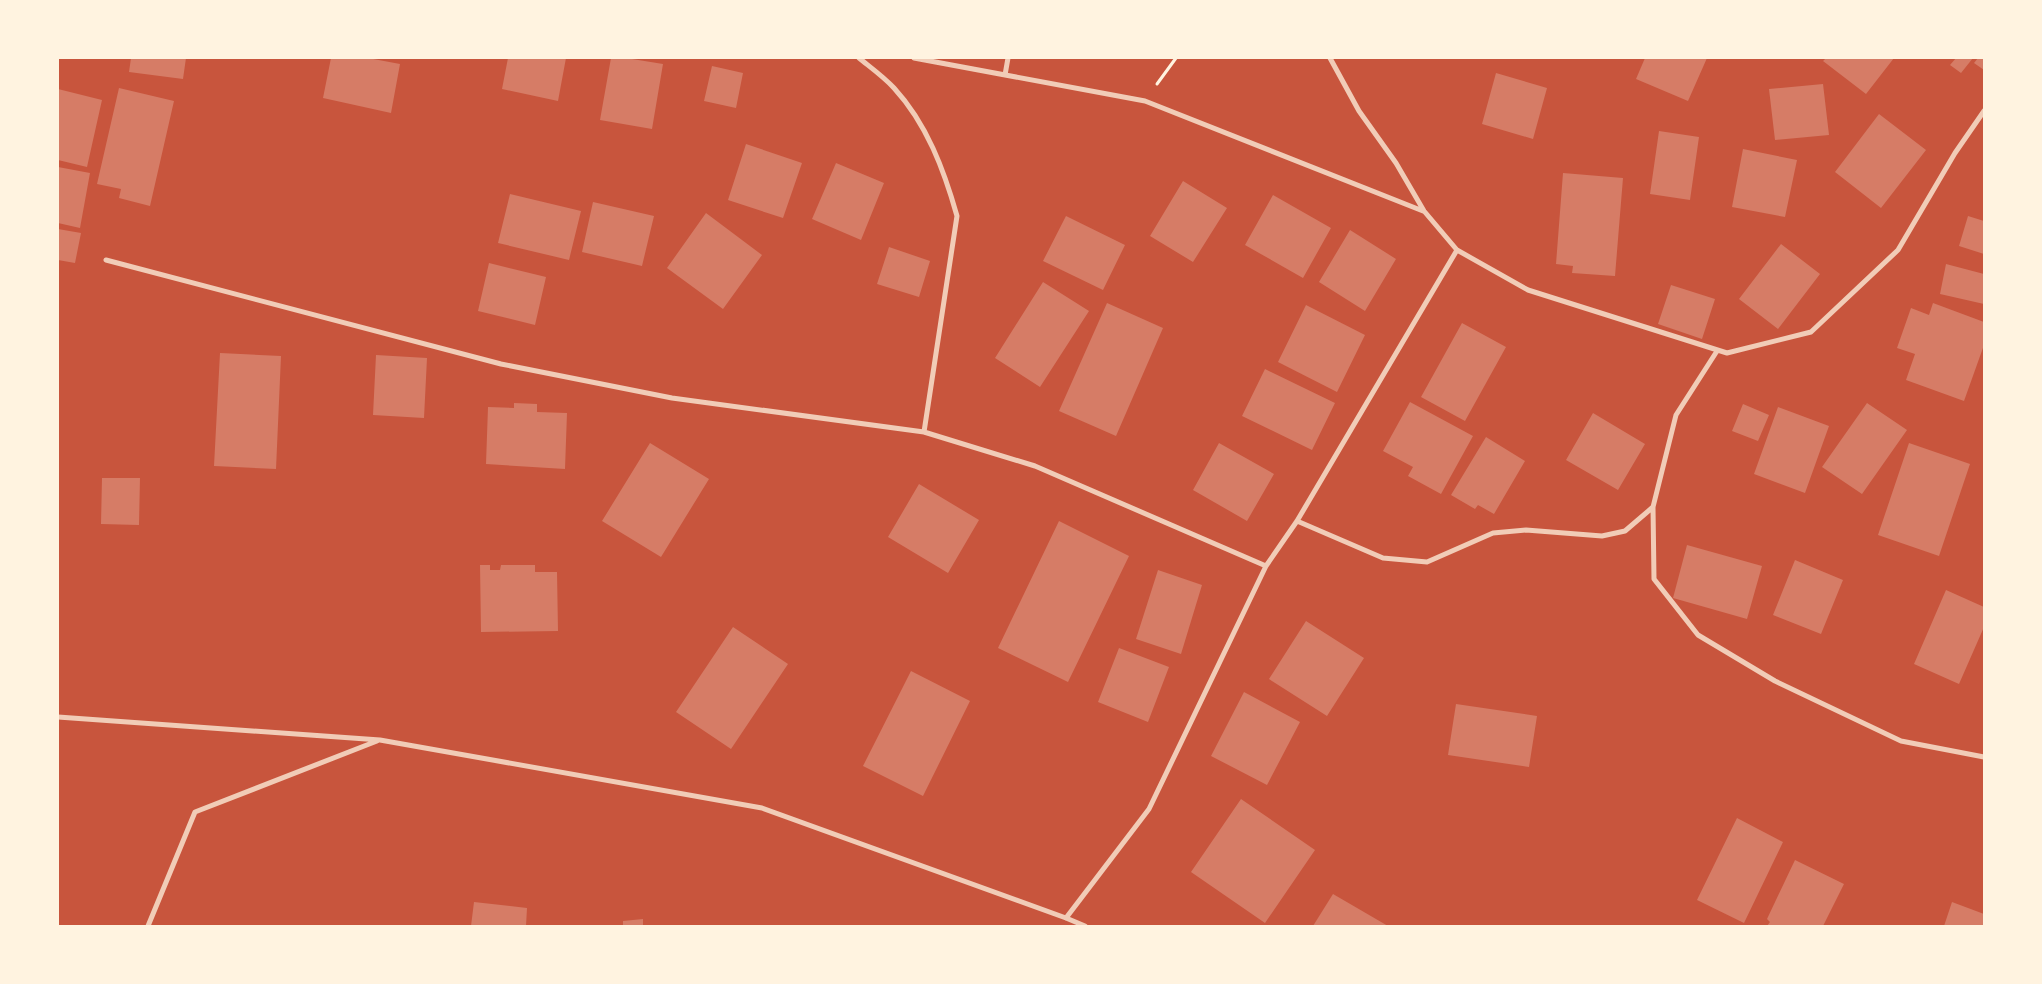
<svg xmlns="http://www.w3.org/2000/svg" width="2042" height="984" font-family="'Times New Roman',serif">
	<style>
		.building { fill: #d67c66 }
		.lines { fill: none; stroke-linecap: round; stroke-linejoin: round }
		.path { stroke: #fff3e0; stroke-width: 3 }
		.minor { stroke: #f1ccb7; stroke-width: 5 }
	</style>
	<rect width="100%" height="100%" fill="#c8553d"/>
	<path class="building" d="M131,58H186L183,79L129,72Z
		M331,58H368L400,64L391,113L323,98Z
		M508,58H566L558,101L502,89Z
		M611,58H626L663,64L652,129L600,120Z
		M1645,58H1707L1688,101L1636,79Z
		M1826,58H1894L1866,94L1823,61Z
		M1956,58H1973L1961,73L1950,65Z
		M1978,58H1984V70L1974,63Z
		M712,66L743,73L736,108L704,101Z
		M1496,73L1547,88L1533,139L1482,124Z
		M1823,84L1829,135L1775,140L1769,89Z
		M119,88L174,101L150,206L119,198L121,189L97,184Z
		M58,89L102,100L87,167L58,160Z
		M1879,114L1926,150L1881,208L1835,172Z
		M1659,131L1699,137L1690,200L1650,194Z
		M746,144L802,163L783,218L728,200Z
		M1743,149L1797,160L1785,217L1732,207Z
		M836,163L884,183L861,240L812,219Z
		M58,167L90,173L80,228L58,223Z
		M1563,173L1623,178L1615,276L1572,273L1573,266L1556,264Z
		M1183,181L1227,208L1193,262L1150,236Z
		M510,194L581,211L569,260L498,243Z
		M1273,195L1331,228L1303,278L1245,245Z
		M593,202L654,216L642,266L582,252Z
		M706,213L762,255L723,309L667,268Z
		M1066,216L1125,245L1103,290L1043,261Z
		M1968,216L1984,221V254L1959,246Z
		M58,229L81,233L75,263L58,260Z
		M1350,230L1396,259L1365,311L1319,282Z
		M1781,244L1820,274L1778,329L1739,299Z
		M889,247L930,261L919,297L877,284Z
		M489,263L546,277L535,325L478,311Z
		M1946,264L1984,274V304L1940,294Z
		M1043,282L1089,311L1040,387L995,358Z
		M1671,285L1715,299L1702,339L1658,324Z
		M1107,303L1163,328L1116,436L1059,411Z
		M1933,303L1984,322V345L1964,401L1906,380L1915,354L1897,348L1911,308L1929,315Z
		M1306,305L1365,335L1337,392L1278,362Z
		M1462,323L1506,347L1465,421L1421,397Z
		M220,353L281,356L276,469L214,466Z
		M376,355L427,358L424,418L373,415Z
		M1265,369L1335,403L1312,450L1242,416Z
		M1410,402L1473,436L1441,494L1408,476L1413,467L1383,451Z
		M514,403L537,404V412L567,413L565,469L486,464L488,407L514,408Z
		M1867,403L1907,430L1862,494L1822,467Z
		M1743,404L1769,415L1758,441L1732,431Z
		M1778,407L1829,426L1805,493L1754,474Z
		M1593,413L1645,444L1618,490L1566,460Z
		M1486,437L1525,461L1494,514L1478,505L1475,509L1451,495Z
		M650,443L709,479L661,557L602,521Z
		M1219,443L1274,474L1247,521L1193,490Z
		M1909,443L1970,464L1939,556L1878,535Z
		M102,478H140L139,525L101,524Z
		M919,484L979,520L948,573L888,537Z
		M1059,521L1129,556L1068,682L998,648Z
		M1687,545L1762,566L1747,619L1673,598Z
		M1795,560L1843,580L1821,634L1773,615Z
		M480,565H490V570H500L501,565H535V572H557L558,631L481,632Z
		M1158,570L1202,585L1181,654L1136,639Z
		M1946,590L1984,607V627L1959,684L1914,664Z
		M1306,621L1364,658L1327,716L1269,679Z
		M733,627L788,664L731,749L676,712Z
		M1119,648L1169,667L1148,722L1098,702Z
		M911,671L970,701L923,796L863,766Z
		M1244,692L1300,722L1267,785L1211,756Z
		M1456,704L1537,716L1529,767L1448,755Z
		M1241,799L1315,850L1265,923L1191,872Z
		M1737,818L1783,842L1744,923L1697,900Z
		M1795,860L1844,884L1823,926H1767L1770,922L1767,919Z
		M1333,894L1388,926H1313Z
		M474,902L527,908L526,926H471Z
		M1952,902L1984,914V926H1944Z
		M643,919V926H623V921Z"/>
	<g class="lines">
		<path class="path" d="M1157,84L1176,58"/>
		<path class="minor" d="M859,58C870,67 884,77 894,88C927,124 944,170 957,216L924,432
			M914,58L1145,101L1423,211
			M1330,58L1359,111L1396,163L1424,211L1457,250L1528,290L1727,353L1811,332L1898,250L1955,153L1984,111
			M1005,75L1008,58
			M106,260L501,364L672,398L924,432L1035,466L1266,566L1297,521L1457,250
			M1717,351L1676,415L1653,507L1654,579L1698,635L1775,681L1901,741L1984,757
			M1297,521L1383,558L1427,562L1493,533L1526,530L1602,536L1625,531L1653,507
			M58,717L380,740L762,808L1066,918L1085,926
			M1066,918L1149,809L1266,566
			M148,926L195,812L377,741"/>
	</g>
	<rect width="2042" height="984" fill="none" stroke="#fff3e0" stroke-width="118"/>
</svg>
